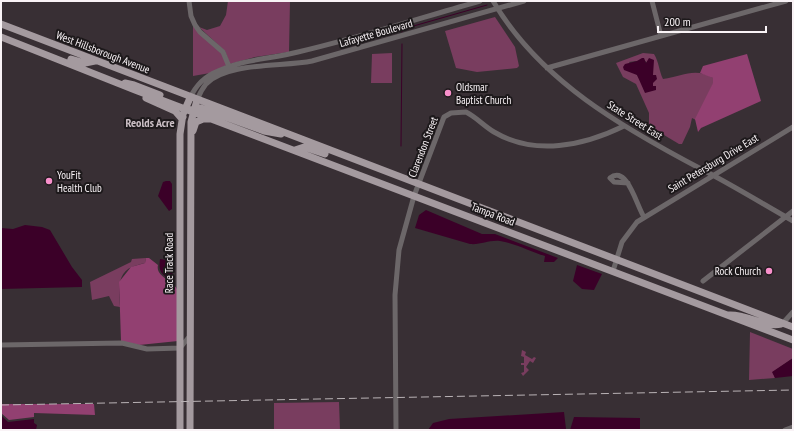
<svg xmlns="http://www.w3.org/2000/svg" width="794" height="431" font-family="'PT Sans Narrow',sans-serif">
	<style>
		.green { fill: #793d5f; fill-rule: evenodd }
		.forest { fill: #924071 }
		.water { fill: #3b0028 }
		.lines { fill: none; stroke-linecap: round; stroke-linejoin: round }
		.stream { stroke: #3b0028; stroke-width: 1 }
		.minor { stroke: #6c6769; stroke-width: 5 }
		.major { stroke: #a49a9f; stroke-width: 7 }
		.rail { stroke: #bab3b6; stroke-width: 1; stroke-dasharray: 8 4; stroke-linecap: butt }
		.poi-dot { fill: #f890cb; stroke: #1d191b; stroke-width: 1.5 }
		.labels { text-anchor: middle; stroke-width: 4; stroke-linejoin: round; paint-order: stroke }
		.street-label { font-size: 11px; fill: #f9f3f6; stroke: #1d191b }
		.poi-label { font-size: 11px; fill: #f9f3f6; stroke: #1d191b; text-anchor: start }
		.neighbourhood-label { font-size: 12px; font-weight: bold; fill: #ccc0c6; stroke: #1d191b }
	</style>
	<rect width="100%" height="100%" fill="#382f34"/>
	<path class="green" d="M228,1H290L289,52L255,57L230,64L225,51L199,27L207,30L220,26L226,15Z
		M495,17L515,47L519,66L517,68L477,72L456,68L445,31Z
		M193,26L222,54L227,65L210,73L193,76Z
		M392,53V83H371L372,54Z
		M643,53L654,54C659,62 659,71 663,79C683,76 695,67 713,78V84L696,120L692,118L690,127L682,144H679L649,126V113L636,84L623,77L616,63ZM644,60L653,68V86L644,90L643,85L629,62Z
		M146,258L145,263C141,264 136,265 132,267C116,273 119,294 120,307L114,306L109,296L92,300L90,282L131,262L132,259Z
		M750,332L793,349V358L773,372L775,378L749,380Z
		M522,350L526,352L525,355L532,359L534,357L536,358L533,363L530,361L526,367L529,370L523,376L521,373L524,372V365H521V363H524V357L521,356Z
		M339,402L340,430H274V403Z"/>
	<path class="forest" d="M747,54L761,101L701,128L698,132L695,119L713,83V78L700,73L703,66Z
		M146,258H149L158,265C155,277 174,280 178,291C180,297 178,332 178,341L139,345L121,341L119,282L131,267L145,263Z
		M1,404H94L95,415L34,413V417L9,420L1,413Z"/>
	<path class="water" d="M642,58H644L646,63L649,58L654,60L653,75H656L657,79L653,83V86H656V90L645,93L637,75L624,70L623,67L625,64L637,61Z
		M166,181H170L172,184V209L169,211L158,196L163,182Z
		M426,210L482,234H495L558,258L554,262H544L545,256C531,252 515,243 500,241C488,240 481,245 470,244L415,228L419,215Z
		M25,225L42,227L50,230L72,267L82,280V287L1,289V228L13,229Z
		M160,259L173,261L172,279L170,278L169,275L166,277C159,272 159,267 160,259Z
		M577,265L602,274L594,290L582,289L573,281Z
		M793,358V376L775,378L772,372Z
		M564,412L566,429L568,430H428L433,423L449,419Z
		M1,415L8,422L34,419V423L37,425L36,430H1Z
		M574,417L640,418V430H570Z"/>
	<g class="lines">
		<path class="stream" d="M402,32L403,29L487,5
			M401,146L402,44"/>
		<path class="minor" d="M189,1L191,16L195,25L200,32L223,52L230,69
			M493,1C540,81 623,128 703,170C734,186 763,204 793,221
			M652,1L661,36
			M547,68L786,1
			M190,98C196,85 205,76 218,71C244,59 271,59 298,52C359,38 420,18 480,1
			M197,100C199,95 202,89 206,84C226,62 284,67 312,61L524,1
			M628,183L614,182L610,178C627,164 637,207 644,217
			M613,271L622,242L637,222L793,127
			M703,281L793,211
			M783,323L793,312
			M1,345L122,343L147,349L180,348L189,337
			M396,430L395,295L399,250L414,196L444,117L451,113L466,112C476,117 484,126 494,132C535,156 583,146 624,126
			M785,430L793,427"/>
		<path class="major" d="M1,24L793,327
			M1,37L135,90L793,340
			M71,59L85,63L95,61
			M125,83L134,85L160,95
			M146,98L175,111L182,119L183,117
			M190,110L201,108L264,131L281,134
			M193,131L196,122L203,119H209
			M295,150L304,147L325,154
			M729,315C747,314 766,328 781,324
			M180,430V134L183,114L190,98
			M190,430L191,122L197,100"/>
		<path class="rail" d="M1,405L793,390"/>
	</g>
	<g class="poi-dot">
		<circle cx="448" cy="93" r="4"/>
		<circle cx="49" cy="181" r="4"/>
		<circle cx="769" cy="271" r="4"/>
	</g>
	<g class="labels">
		<g class="street-label">
			<text transform="translate(376 33) rotate(-16)" y="4">Lafayette Boulevard</text>
			<text transform="translate(103 52) rotate(21)" y="4">West Hillsborough Avenue</text>
			<text transform="translate(635 120) rotate(32)" y="4">State Street East</text>
			<text transform="translate(423 147) rotate(-69)" y="4">Clarendon Street</text>
			<text transform="translate(713 163) rotate(-31)" y="4">Saint Petersburg Drive East</text>
			<text transform="translate(493 214) rotate(21)" y="4">Tampa Road</text>
			<text transform="translate(169 263) rotate(-90)" y="4">Race Track Road</text>
		</g>
		<g class="poi-label">
			<text x="456" y="91">Oldsmar<tspan x="456" dy="13">Baptist Church</tspan></text>
			<text x="57" y="179">YouFit<tspan x="57" dy="13">Health Club</tspan></text>
			<text x="761" y="275" text-anchor="end">Rock Church</text>
		</g>
		<g class="neighbourhood-label">
			<text x="150" y="127">Reolds Acre</text>
		</g>
	</g>
	<rect width="794" height="431" fill="none" stroke="#f9f3f6" stroke-width="4"/>
	<path d="M658 26v6h108v-6" fill="none" stroke="#f9f3f6" stroke-width="2"/>
	<text x="664" y="26" font-size="12" fill="#f9f3f6" stroke="#1d191b" stroke-width="3" paint-order="stroke">200 m</text>
</svg>
